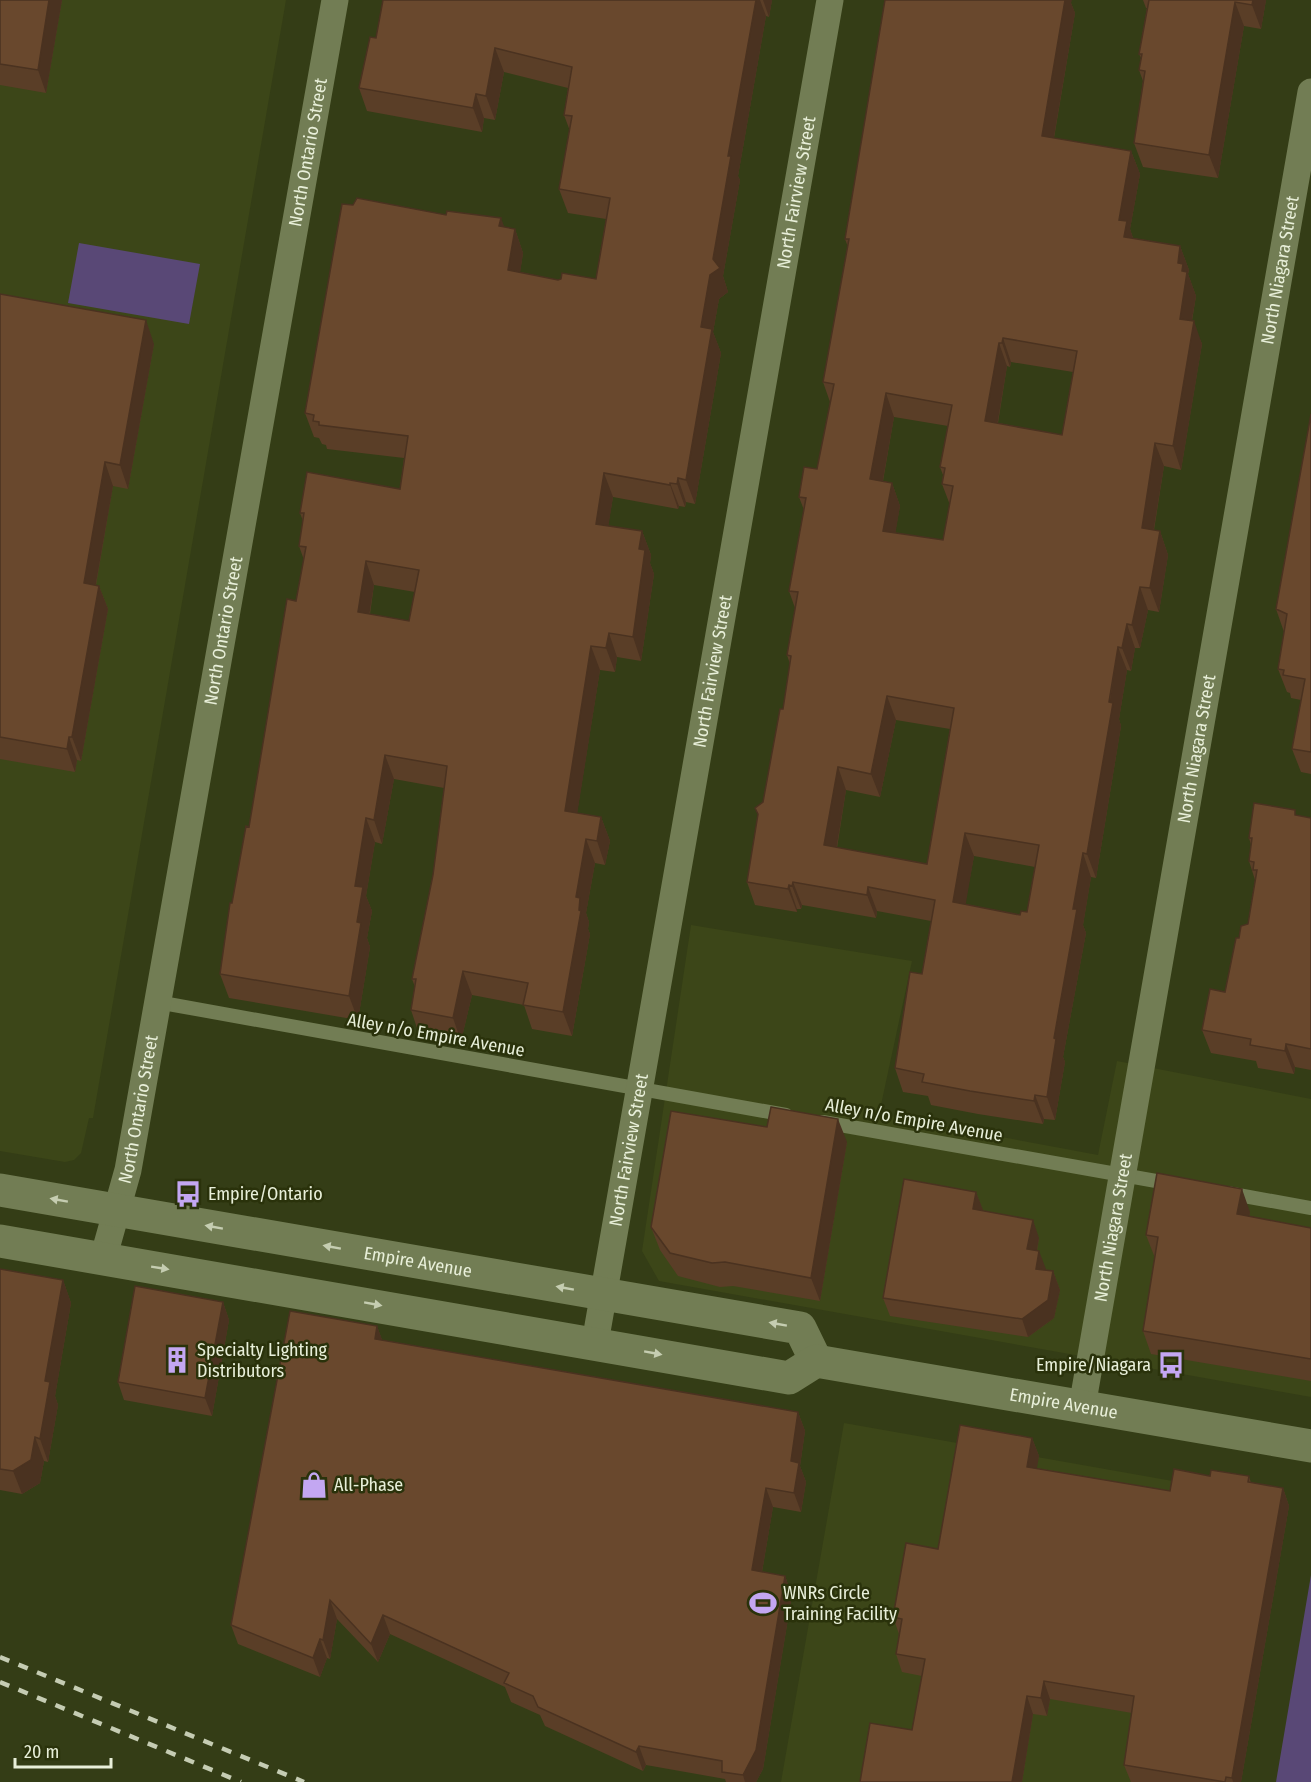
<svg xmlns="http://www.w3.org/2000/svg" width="1311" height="1782" font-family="'Fira Sans Condensed',sans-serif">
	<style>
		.built { fill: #3c4618 }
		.green { fill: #594876 }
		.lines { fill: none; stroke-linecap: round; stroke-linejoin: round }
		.lane { stroke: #727d54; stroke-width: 14 }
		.street { stroke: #727d54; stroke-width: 27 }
		.secondary { stroke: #727d54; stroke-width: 33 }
		.rail { stroke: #c5ccb3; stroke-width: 4.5; stroke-dasharray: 10 10; stroke-linecap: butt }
		.wall { fill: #5a3e27; fill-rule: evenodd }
		.shaded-wall { fill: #4a3220 }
		.building { fill: #69482d; stroke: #4a3220; stroke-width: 1.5; fill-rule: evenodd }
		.oneway { fill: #c5cdb1 }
		.labels { text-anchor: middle; stroke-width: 5; stroke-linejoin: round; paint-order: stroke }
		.street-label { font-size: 18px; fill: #e8efd9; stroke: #2a320b }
		.poi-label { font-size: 18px; fill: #e8efd9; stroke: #2a320b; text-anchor: start }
	</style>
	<rect width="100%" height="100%" fill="#343d16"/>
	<path class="built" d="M0,0H286L93,1118H89L81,1153L74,1160L65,1162L0,1151Z
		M691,925L912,961L879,1114L1098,1155L1117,1061L1311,1099V1397L659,1281L642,1251Z
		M844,1423L1184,1483L1131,1782H781Z"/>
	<path class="green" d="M79,243L200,264L189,324L68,303Z
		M1311,1575V1782H1276Z"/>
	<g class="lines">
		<path class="lane" d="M157,1002L786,1115
			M823,1122L1173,1184
			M1227,1193L1311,1208"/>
		<g class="street">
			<path id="s1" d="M103,1259L128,1170L335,0"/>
			<path id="s2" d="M595,1343L830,0"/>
			<path id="s3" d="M1082,1407L1311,92"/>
		</g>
		<g class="secondary">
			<path id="s4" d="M0,1190L800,1328L816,1361"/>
			<path id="s5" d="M0,1241L789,1378L816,1361L1311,1446"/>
		</g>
		<path class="rail" d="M0,1657L304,1782
			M0,1682L241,1782"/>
	</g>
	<path class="wall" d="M0,0H62L46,93L0,85Z
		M383,0H772L769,17L766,16L738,176L740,180L723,276L728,292L719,299L713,332L721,353L695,504L686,502L685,507L679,506L678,509L613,497L608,526L642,531L651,555L650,563L654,574L641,661L617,657L615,672L600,670L577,813L601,817L610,841L605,865L595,863L586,913L589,922L588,929L590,934L572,1036L532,1029L524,1005L472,995L461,1041L419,1034L411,1010L415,987L412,979L433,875L444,788L394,779L382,844L375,842L366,896L372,911L367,938L370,947L358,1020L229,998L220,974L232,903L249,827L304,560L299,546L303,521L300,513L400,489L404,458L327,449L326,445L322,444L319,438L314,437L305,413L504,227L515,229L523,253L520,272L558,280L596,279L606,219L568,213L559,189L570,131L564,115L568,88L504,72L495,120L484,118L482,132L367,111L359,88L376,38ZM374,585L415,592L409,621L370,614Z
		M1143,0H1266L1261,29L1244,26L1218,178L1143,167L1134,143L1143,81L1139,70L1141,58L1139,54L1147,8H1146Z
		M1071,3L1075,13L1054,138L1131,151L1140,174L1130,229L1133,238L1180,246L1189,270L1188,274L1196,296L1192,321L1202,344L1181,470L1164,466L1154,530L1160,531L1168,555L1159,612L1148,610L1140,648H1135L1131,671L1127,670L1119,719L1121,726L1096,878L1091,877L1083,925L1086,933L1063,1057L1065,1062L1055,1120L1044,1119L1043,1124L978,1114L931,1105L928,1096L903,1092L895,1068L922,974L931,921L877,911L876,918L802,905L801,909H797V912L755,905L747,882L758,815L755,808L763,802L783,709L790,664L787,655L795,608L789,591L804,510L799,497L817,469L830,402L823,382L848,247L845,239ZM1011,362L1073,372L1062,435L998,423L1007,366L1010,367ZM894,417L948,426L940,467L943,475L942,484L950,505L943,540L895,533L900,506L892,483L883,481ZM896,720L950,729L927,864L837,848L846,790L880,797ZM974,856L1035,867L1027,912L1020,915L965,904Z
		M0,294L154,344L128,489L113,486L96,585L99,586L108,609L81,761L77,760L75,772L0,759Z
		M1311,414V774L1301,772L1292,749L1301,700L1291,698L1290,693L1287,692L1278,669L1284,632L1276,609Z
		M1297,815L1311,818V1070L1295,1067L1294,1074L1258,1068L1256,1061L1211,1053L1202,1030L1225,992L1239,938L1248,924L1255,880L1249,861L1251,845L1249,838Z
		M847,1142L820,1301L733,1286L720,1287L678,1276L660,1250L651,1227Z
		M976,1192L983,1211L1039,1238L1037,1251L1045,1270L1053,1271L1060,1290L1054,1318L1028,1337L890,1316L883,1298Z
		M1250,1212L1249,1216L1311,1228V1381L1151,1354L1143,1331L1155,1258L1146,1235Z
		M0,1269L63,1280L71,1303L55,1396L58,1405L48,1462L44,1461L40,1483L22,1494L0,1490Z
		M223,1302L229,1320L212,1416L124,1400L118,1382Z
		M377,1326L382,1340L798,1412L805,1431L800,1466L806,1482L801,1512L773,1507L762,1572L785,1576L792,1595L763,1769L756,1782H726L725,1779L646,1765L643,1771L545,1726L540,1715L511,1702L505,1687L390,1634L378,1662L337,1619L330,1659L327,1658L320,1677L238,1644L231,1625Z
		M1032,1438L1039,1456L1036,1468L1170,1491L1210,1476H1249L1251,1483L1283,1488L1289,1506L1241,1782H1131L1124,1765L1132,1713L1050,1699L1047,1716L1033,1714L1022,1782H860L912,1730L922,1676L902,1672L896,1654L899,1634L893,1617L938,1549Z"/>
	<path class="shaded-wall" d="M49,0H62L46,93L38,70Z
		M756,0H760L766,16L738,176L740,180L723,276L728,292L719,299L713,332L721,353L695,504L686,480L701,327L713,259L728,156Z
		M763,0H772L769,17Z
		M1065,0H1072L1071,3L1075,13L1050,160L1042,136Z
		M1253,0H1266L1261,29L1252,5Z
		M1235,2L1244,26L1218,178L1209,155Z
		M495,48L504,72L495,120L486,96Z
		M476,94L484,118L482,132L473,108Z
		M1131,151L1140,174L1130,229L1135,244L1133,260L1119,220Z
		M501,218L510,242L499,226Z
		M515,229L523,253L517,294L508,270Z
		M1180,246L1189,270L1188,274L1196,296L1188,342L1180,319L1178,263Z
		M146,320L154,344L128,489L120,465Z
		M1194,321L1202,344L1181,470L1173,446Z
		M1003,338L1011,362L1010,367L1002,343Z
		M999,343L1007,366L994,444L985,421Z
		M886,393L894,417L879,502L870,479Z
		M1155,443L1164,466L1150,552L1142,528Z
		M105,462L113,486L92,606L84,583Z
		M604,473L613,497L605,548L596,524Z
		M678,478L686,502L685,507L677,484Z
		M670,483L679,506L678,509L670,485Z
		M892,483L900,506L892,554L883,531Z
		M642,531L651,555L650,563L654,574L641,661L633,637L639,549Z
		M1160,531L1168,555L1159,612L1150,588Z
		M366,561L374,585L366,635L358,612Z
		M99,586L108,609L81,761L72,737Z
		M1140,587L1148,610L1140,648L1132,625Z
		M1127,624L1135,648L1131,671L1122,648Z
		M609,633L617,657L615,672L606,648Z
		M591,646L600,670L574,834L565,811Z
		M1118,647L1127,670L1119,719L1121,726L1096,878L1087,854Z
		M887,696L896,720L880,797L871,774Z
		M69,737L77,760L75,772L67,749Z
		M385,755L394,779L382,844L374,820Z
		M838,767L846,790L833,869L824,845Z
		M601,817L610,841L605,865L597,841Z
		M366,818L375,842L366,896L372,911L367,938L370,947L358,1020L349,996L357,922L355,886Z
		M965,833L974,856L962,926L953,902Z
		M586,839L595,863L586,913L589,922L588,929L590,934L572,1036L563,1012L576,897Z
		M1083,853L1091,877L1083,925L1086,933L1063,1057L1065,1062L1055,1120L1047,1097L1054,1038L1073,909Z
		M793,882L802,905L801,909L792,886Z
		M789,885L797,909V912L788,889Z
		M868,887L877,911L876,918L867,895Z
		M463,971L472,995L461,1041L453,1018Z
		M1286,1044L1295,1067L1294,1074L1285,1051Z
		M1035,1095L1044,1119L1043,1124L1034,1101Z
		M838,1119L847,1142L820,1301L811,1278Z
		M1242,1189L1250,1212L1246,1237L1237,1214Z
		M976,1192L983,1210L980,1227L973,1209Z
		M1033,1220L1039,1238L1034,1267L1027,1249Z
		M1039,1251L1046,1269L1043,1287L1036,1269Z
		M1053,1271L1060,1290L1054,1318L1028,1337L1022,1319Z
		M63,1280L71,1303L55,1396L58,1405L48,1462L40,1439L45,1381Z
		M223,1302L229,1320L212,1416L205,1398Z
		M377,1326L384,1345L375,1339Z
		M798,1412L805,1431L800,1466L806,1482L801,1512L794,1493L791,1461Z
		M35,1437L44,1461L40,1483L22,1494L13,1471Z
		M1032,1438L1039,1456L1034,1485L1027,1467Z
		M766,1488L773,1507L759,1589L752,1570Z
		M1283,1488L1289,1506L1241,1782H1233L1232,1778Z
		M785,1576L792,1595L763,1769L756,1782H745L743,1775Z
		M330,1600L337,1619L330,1659L323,1640Z
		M383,1615L390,1634L378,1662L371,1644Z
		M320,1639L327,1658L320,1677L313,1658Z
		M1044,1681L1050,1699L1047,1716L1041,1698Z
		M1027,1696L1033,1714L1022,1782H1012Z
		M639,1746L646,1765L643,1771L636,1752Z"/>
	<path class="building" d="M0,0H49L38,70L0,64Z
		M383,0H756L728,156H731L713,259L720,268L710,275L701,327L712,329L686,480L678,478L677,484L670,483V485L604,473L596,524L642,531L639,549L645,550L633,637L609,633L606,648L591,646L565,811L601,817L597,841L586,839L576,897L580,898L579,910L581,911L563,1012L523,1005L528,983L463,971L453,1018L411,1010L416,979H412L433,875L447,766L385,755L374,820L366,818L355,886L363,887L357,922L361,923L349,996L220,974L230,903H232L246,826L249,827L287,599L296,601L306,547L299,546L304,513H300L307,472L400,489L408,436L319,425V422L313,421L314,415L305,413L342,204L353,205L357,198L446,215L447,211L501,218L499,226L515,229L508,270L558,280L561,279L562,273L596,279L610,198L559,189L572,116L564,115L572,67L495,48L486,96L476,94L473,108L359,88L370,37L376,38ZM366,561L419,570L409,621L358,612Z
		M885,0H1065L1042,136L1131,151L1119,220L1127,221L1124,237L1180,246L1178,263L1183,264L1182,271L1187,272L1180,319L1194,321L1173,446L1155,443L1142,528L1160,531L1150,588L1140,587L1132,625L1127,624L1122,648L1118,647L1109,702L1113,703L1087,854L1083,853L1073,909H1077L1054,1038L1056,1039L1047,1097L1035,1095L1034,1101L970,1091L922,1082L924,1074L895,1068L910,972L922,974L935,900L868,887L867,895L793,882L792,886L789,885L788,889L747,882L758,814L755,808L763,802L780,709H783L791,656L787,655L798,592L789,591L806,498L799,497L804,467L817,469L834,384L823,382L849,239H845ZM1003,338L1077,351L1062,435L985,421L999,343H1002ZM886,393L952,405L940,467L945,468L942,484L953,486L943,540L883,531L892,483L870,479ZM887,696L954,708L927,864L824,845L838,767L871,774ZM965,833L1039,845L1027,912L1021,911L1020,915L953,902Z
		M1149,0H1253L1252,5L1235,2L1209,155L1134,143L1145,71L1139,70L1142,54H1139Z
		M0,294L146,320L120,465L105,462L84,583L99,586L72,737H69L67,749L0,737Z
		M1311,414V752L1292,749L1305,679L1283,675L1284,670L1278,669L1287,614L1276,609Z
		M1254,803L1295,810V815L1311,818V1049L1286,1044L1285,1051L1250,1045L1251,1039L1202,1030L1210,989L1225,992L1236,938H1239L1241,926L1248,924L1257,870H1253L1254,862L1249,861L1252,838H1249Z
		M771,1107L838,1119L811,1278L725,1262L712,1263L670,1253L651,1227L671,1111L767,1127Z
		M1157,1173L1242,1189L1237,1214L1311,1228V1359L1143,1331L1158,1237L1146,1235Z
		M904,1179L976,1192L973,1209L1033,1220L1027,1249L1039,1251L1036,1269L1053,1271L1048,1300L1022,1319L883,1298Z
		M0,1269L63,1280L45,1381L50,1382L40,1439L35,1437L31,1460L13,1471L0,1469Z
		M135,1286L223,1302L205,1398L118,1382Z
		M290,1311L377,1326L375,1339L798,1412L791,1461L799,1463L794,1493L766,1488L752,1570L785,1576L756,1750L743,1775L722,1772V1761L639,1746L636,1752L538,1707L533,1696L504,1683L509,1673L383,1615L371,1644L330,1600L323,1640L320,1639L313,1658L231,1625Z
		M960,1425L1032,1438L1027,1467L1170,1491L1174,1469L1210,1476L1211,1470L1249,1476L1248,1482L1283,1488L1232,1778L1226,1777L1225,1782L1124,1765L1134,1696L1044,1681L1041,1698L1027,1696L1012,1782H860L870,1723L912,1730L925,1659L896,1654L902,1619L893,1617L906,1543L938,1549Z"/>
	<defs><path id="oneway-solid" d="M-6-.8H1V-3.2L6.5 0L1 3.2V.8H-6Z" transform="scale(1.5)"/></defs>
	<g class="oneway">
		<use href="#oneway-solid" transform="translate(59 1200) rotate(-170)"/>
		<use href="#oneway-solid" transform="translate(214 1227) rotate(-170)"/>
		<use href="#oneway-solid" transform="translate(332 1247) rotate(-170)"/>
		<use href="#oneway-solid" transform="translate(160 1268) rotate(9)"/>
		<use href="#oneway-solid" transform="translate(565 1288) rotate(-170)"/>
		<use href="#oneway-solid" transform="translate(373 1304) rotate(10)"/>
		<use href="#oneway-solid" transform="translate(778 1324) rotate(-170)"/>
		<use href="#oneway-solid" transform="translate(653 1353) rotate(10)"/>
	</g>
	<defs>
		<symbol id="bus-bare" viewBox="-9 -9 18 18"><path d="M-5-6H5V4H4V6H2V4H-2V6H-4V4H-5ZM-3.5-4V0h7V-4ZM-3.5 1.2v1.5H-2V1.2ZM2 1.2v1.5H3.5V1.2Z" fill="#c3a7f2" stroke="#2a320b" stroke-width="2.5" paint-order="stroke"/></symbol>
		<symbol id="building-bare" viewBox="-9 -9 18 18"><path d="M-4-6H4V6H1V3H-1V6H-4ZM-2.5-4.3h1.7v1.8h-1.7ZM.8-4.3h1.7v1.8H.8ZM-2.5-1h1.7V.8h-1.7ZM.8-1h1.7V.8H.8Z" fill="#c3a7f2" stroke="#2a320b" stroke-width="2.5" paint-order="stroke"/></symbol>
		<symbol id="shop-bare" viewBox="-9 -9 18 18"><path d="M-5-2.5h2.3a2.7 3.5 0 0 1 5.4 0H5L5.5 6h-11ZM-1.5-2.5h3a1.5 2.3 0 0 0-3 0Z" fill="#c3a7f2" stroke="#2a320b" stroke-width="2.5" paint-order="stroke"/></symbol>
		<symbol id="stadium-bare" viewBox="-9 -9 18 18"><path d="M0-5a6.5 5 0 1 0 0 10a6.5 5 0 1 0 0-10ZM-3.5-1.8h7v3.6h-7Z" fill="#c3a7f2" stroke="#2a320b" stroke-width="2.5" paint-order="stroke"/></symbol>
	</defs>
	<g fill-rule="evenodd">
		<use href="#bus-bare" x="169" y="1175" width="38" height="38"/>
		<use href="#building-bare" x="158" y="1341" width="38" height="38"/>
		<use href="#bus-bare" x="1152" y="1346" width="38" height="38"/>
		<use href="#shop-bare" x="295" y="1466" width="38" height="38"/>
		<use href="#stadium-bare" x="744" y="1584" width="38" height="38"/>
	</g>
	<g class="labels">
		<g class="street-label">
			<text dy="6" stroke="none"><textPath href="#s1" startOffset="1126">North Ontario Street</textPath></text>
			<text dy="6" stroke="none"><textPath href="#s2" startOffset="1168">North Fairview Street</textPath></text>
			<text dy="6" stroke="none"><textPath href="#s3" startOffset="1154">North Niagara Street</textPath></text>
			<text dy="6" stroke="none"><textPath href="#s1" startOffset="640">North Ontario Street</textPath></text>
			<text dy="6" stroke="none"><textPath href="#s2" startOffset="682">North Fairview Street</textPath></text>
			<text dy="6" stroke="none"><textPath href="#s3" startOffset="668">North Niagara Street</textPath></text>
			<text transform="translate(436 1035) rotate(10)" y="6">Alley n/o Empire Avenue</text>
			<text dy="6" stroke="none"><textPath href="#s1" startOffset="154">North Ontario Street</textPath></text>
			<text transform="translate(914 1120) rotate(10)" y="6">Alley n/o Empire Avenue</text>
			<text dy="6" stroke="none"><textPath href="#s2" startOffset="196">North Fairview Street</textPath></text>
			<text dy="6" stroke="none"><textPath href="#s3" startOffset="182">North Niagara Street</textPath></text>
			<text dy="6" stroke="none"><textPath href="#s4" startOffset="424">Empire Avenue</textPath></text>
			<text dy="6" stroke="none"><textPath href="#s5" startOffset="1084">Empire Avenue</textPath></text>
		</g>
		<g class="poi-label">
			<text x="208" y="1200">Empire/Ontario</text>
			<text x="197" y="1356">Specialty Lighting<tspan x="197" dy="21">Distributors</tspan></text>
			<text x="1151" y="1371" text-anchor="end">Empire/Niagara</text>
			<text x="334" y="1491">All-Phase</text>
			<text x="783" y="1599">WNRs Circle<tspan x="783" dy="21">Training Facility</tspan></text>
		</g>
	</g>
	<path d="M15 1758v9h96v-9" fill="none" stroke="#e8efd9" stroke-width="3"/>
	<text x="24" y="1758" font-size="18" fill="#e8efd9" stroke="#2a320b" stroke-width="4.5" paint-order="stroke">20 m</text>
</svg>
